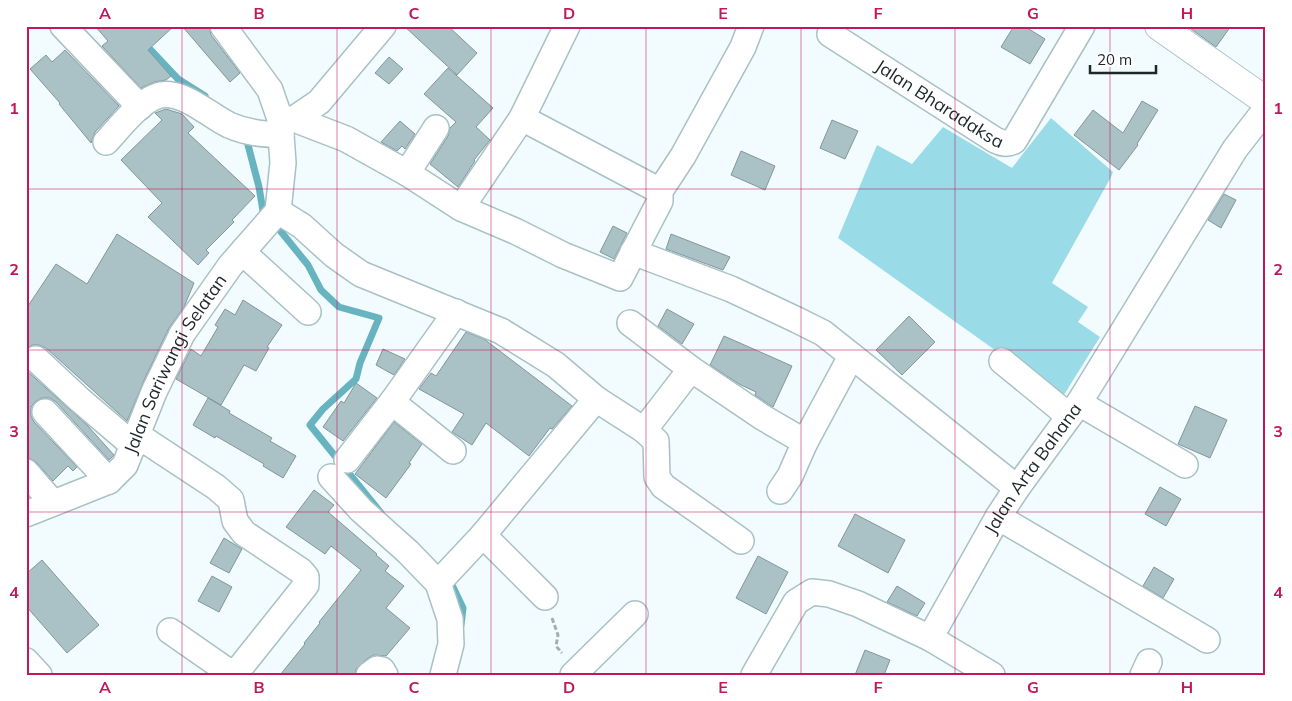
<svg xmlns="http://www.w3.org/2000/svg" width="1292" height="701" font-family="Mulish,sans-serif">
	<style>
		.green { fill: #99dce8 }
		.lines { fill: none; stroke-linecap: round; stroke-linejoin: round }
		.stream { stroke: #67b3c0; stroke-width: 7 }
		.building { fill: #aac1c6; stroke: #81979c }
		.minor-casing { stroke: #a9c1c5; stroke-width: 28 }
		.major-casing { stroke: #a9c1c5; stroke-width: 30 }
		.path { stroke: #a5aeb0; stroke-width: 3; stroke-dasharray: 5 2.5; stroke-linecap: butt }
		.minor { stroke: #fff; stroke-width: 25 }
		.major { stroke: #fff; stroke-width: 28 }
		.grid { fill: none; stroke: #c2185b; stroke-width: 1; stroke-opacity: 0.55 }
		.labels { text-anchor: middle; stroke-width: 4; stroke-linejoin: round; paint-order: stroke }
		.street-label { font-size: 18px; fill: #1d2628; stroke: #fff }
		.neatline { fill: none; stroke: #c2185b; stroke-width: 2 }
		.grid-label { font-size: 16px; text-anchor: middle; font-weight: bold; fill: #c2185b }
	</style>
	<rect width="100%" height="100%" fill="#f2fcfe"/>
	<path class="green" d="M1051,118L1113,172L1111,177L1052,283L1088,307L1078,322L1100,337L1062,398L838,238L877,145L912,164L943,127L1012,168Z"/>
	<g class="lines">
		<path class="stream" d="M144,43L178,79L205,96
			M247,141L259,187L263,211L267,215
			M274,223L308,265L321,290L339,307L379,318L360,363L356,379L323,409L310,425L381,513
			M453,587L463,608L461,625"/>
	</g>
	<path class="building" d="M95,26H174L148,50L171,76L166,80L154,82L141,88L102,46L108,41Z
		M182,26H209L211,35L240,73L230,82Z
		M404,26H448L477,53L457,75Z
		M1014,26H1024L1045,39L1030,64L1001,47Z
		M1187,26H1231L1216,47Z
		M65,50L119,106L95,132L91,143L59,104L60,103L30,69L46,55L52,62Z
		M389,57L403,69L389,84L375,73Z
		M448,68L493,108L476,127L490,140L474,160L475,161L458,187L430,164L448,136L450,128L456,122L424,94Z
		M1142,101L1158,110L1137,144L1138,145L1119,170L1074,135L1093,110L1123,133Z
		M166,109L182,114L194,127L188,133L255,196L232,220L234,222L206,250L209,253L198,265L148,217L162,203L121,160L162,120L155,113Z
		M832,120L858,131L845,159L820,148Z
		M400,121L415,134L405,149L402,146L397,151L381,142Z
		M741,151L775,166L765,190L731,175Z
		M1224,194L1236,200L1221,228L1208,220Z
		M613,226L627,233L614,259L600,252Z
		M117,234L194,283L184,307L169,328L145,378L127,421L46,348L39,345H32L26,349V309L56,264L87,284Z
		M671,234L730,257L723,270L666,249Z
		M243,300L282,325L267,347L269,348L256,371L244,365L221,405L176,379L191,349L201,356L218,327L215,325L225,309L235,315Z
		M667,309L694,324L682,344L658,326Z
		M909,316L935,342L902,375L876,350Z
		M466,332L484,339L572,406L552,429L550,428L529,456L486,423L472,445L452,432L464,414L419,389L431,373L436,376Z
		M724,336L792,366L773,407L755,395L756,392L739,384L710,365Z
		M383,349L405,359L394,375L376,365Z
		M26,370L87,425L114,455L109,460L56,402L50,398H42L36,401L31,407V416L34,422L77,467L73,471L68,466L53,481L36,462L31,459L26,458Z
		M356,383L377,398L343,441L323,427L341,401L344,403Z
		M208,398L230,411L229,413L272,438L270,441L296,456L283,478L263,466L264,464L216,436L215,438L193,425Z
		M1195,406L1227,420L1210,458L1178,444Z
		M394,422L422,444L409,463L411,464L386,498L355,474Z
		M1160,487L1181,499L1166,526L1145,514Z
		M314,490L334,505L328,512L377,554L376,555L389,566L385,571L404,586L386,608L410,628L386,656L374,655L368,658L356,669L355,675H280L305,644L304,643L320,623L319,622L361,570L331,546L325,554L286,527Z
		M855,514L905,540L888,573L838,546Z
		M224,538L242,549L229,573L210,563Z
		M758,556L788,572L766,614L736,598Z
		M42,560L99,625L67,653L26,606V574Z
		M1154,567L1174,579L1163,598L1143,586Z
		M212,576L232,587L219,612L198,601Z
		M897,586L925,603L917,616L887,602Z
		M865,650L890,660L884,675H855Z"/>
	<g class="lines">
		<defs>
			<g id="minor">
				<path d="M63,26L140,107"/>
				<path d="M567,26L522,118L660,191"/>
				<path id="s1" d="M830,34L995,140C1002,143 1006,145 1014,141L1082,26"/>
				<path d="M282,119H294L319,102L383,26"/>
				<path d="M294,119L346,139L407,173L461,208L515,231L563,255L620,278L660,201V191L683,156L743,47L751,26"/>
				<path d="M106,142C119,128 139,102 157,96C181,88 208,115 229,125C247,133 263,134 281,135"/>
				<path d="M407,173L436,128"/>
				<path d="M461,208L522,118"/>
				<path d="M278,211L302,226L334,255L361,274L501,331L556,365L596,399L644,430L691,369L762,417L805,442L847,364L852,356L1017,488"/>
				<path d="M244,250L250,259L308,312"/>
				<path d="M633,252L731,289L797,320L823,333L852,356"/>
				<path d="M630,323L691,369"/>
				<path d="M36,359L80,400L134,446"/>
				<path d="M1002,361L1069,416"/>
				<path d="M392,402L453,451"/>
				<path d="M1079,403L1185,465"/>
				<path d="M45,412L109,481"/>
				<path d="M644,430L656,441L657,477L663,486L741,541"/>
				<path d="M137,435L216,487L231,500L235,521L244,533L301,571L306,577V585L239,669L234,671L226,670L170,631"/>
				<path d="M347,460L392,402L456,312"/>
				<path d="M26,472L53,503"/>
				<path d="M331,477L361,510L408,552L438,583L450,619L451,644L443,675"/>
				<path d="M780,491L790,476L805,442"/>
				<path id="s2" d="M26,514L109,481L125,465L154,392L182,334L230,266L278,211L283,163L281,135L280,119L270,90L223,26"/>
				<path d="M998,517L1207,640"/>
				<path d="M483,535L545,597"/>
				<path d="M438,583L483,535L596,399"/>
				<path d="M930,638L992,675"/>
				<path d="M26,661L39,675"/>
				<path d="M369,675L377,669L382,670L385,675"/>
				<path d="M573,675L635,614"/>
				<path id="s3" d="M754,675L796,602L812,592L829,594L858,604L930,638L998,517L1017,488L1079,403L1235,149L1266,109"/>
				<path d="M1143,675L1149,662"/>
			</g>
			<path id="major" d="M1159,26L1266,101"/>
		</defs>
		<use href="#minor" class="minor-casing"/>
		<use href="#major" class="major-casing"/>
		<path class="path" d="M552,618L558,635L556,646L562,653"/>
		<use href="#minor" class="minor"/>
		<use href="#major" class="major"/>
	</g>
	<path class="grid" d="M182,26V675M337,26V675M491,26V675M646,26V675M801,26V675M955,26V675M1110,26V675M26,189H1266M26,350H1266M26,512H1266"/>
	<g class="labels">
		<g class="street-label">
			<text dy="6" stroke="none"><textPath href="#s1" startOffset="130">Jalan Bharadaksa</textPath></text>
			<text dy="6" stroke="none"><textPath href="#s2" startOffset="225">Jalan Sariwangi Selatan</textPath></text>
			<text dy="6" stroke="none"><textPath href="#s3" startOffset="429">Jalan Arta Bahana</textPath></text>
		</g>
	</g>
	<rect width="1292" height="701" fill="none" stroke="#ffffff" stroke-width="55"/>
	<path d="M1090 65v8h66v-8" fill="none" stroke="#1d2628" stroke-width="2.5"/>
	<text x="1097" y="65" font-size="15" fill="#1d2628" stroke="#ffffff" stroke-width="4" paint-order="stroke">20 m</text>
	<rect x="28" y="28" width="1236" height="646" class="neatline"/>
	<g class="grid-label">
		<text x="105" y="19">A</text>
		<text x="259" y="19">B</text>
		<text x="414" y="19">C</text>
		<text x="569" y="19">D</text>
		<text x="723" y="19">E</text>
		<text x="878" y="19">F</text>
		<text x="1033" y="19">G</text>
		<text x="1187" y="19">H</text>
		<text x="14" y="114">1</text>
		<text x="1278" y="114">1</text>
		<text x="14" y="275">2</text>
		<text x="1278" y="275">2</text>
		<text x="14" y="437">3</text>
		<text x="1278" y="437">3</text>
		<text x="14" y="598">4</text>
		<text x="1278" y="598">4</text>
		<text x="105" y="693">A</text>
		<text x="259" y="693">B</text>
		<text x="414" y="693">C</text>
		<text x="569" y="693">D</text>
		<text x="723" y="693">E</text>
		<text x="878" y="693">F</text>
		<text x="1033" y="693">G</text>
		<text x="1187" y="693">H</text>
	</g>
</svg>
